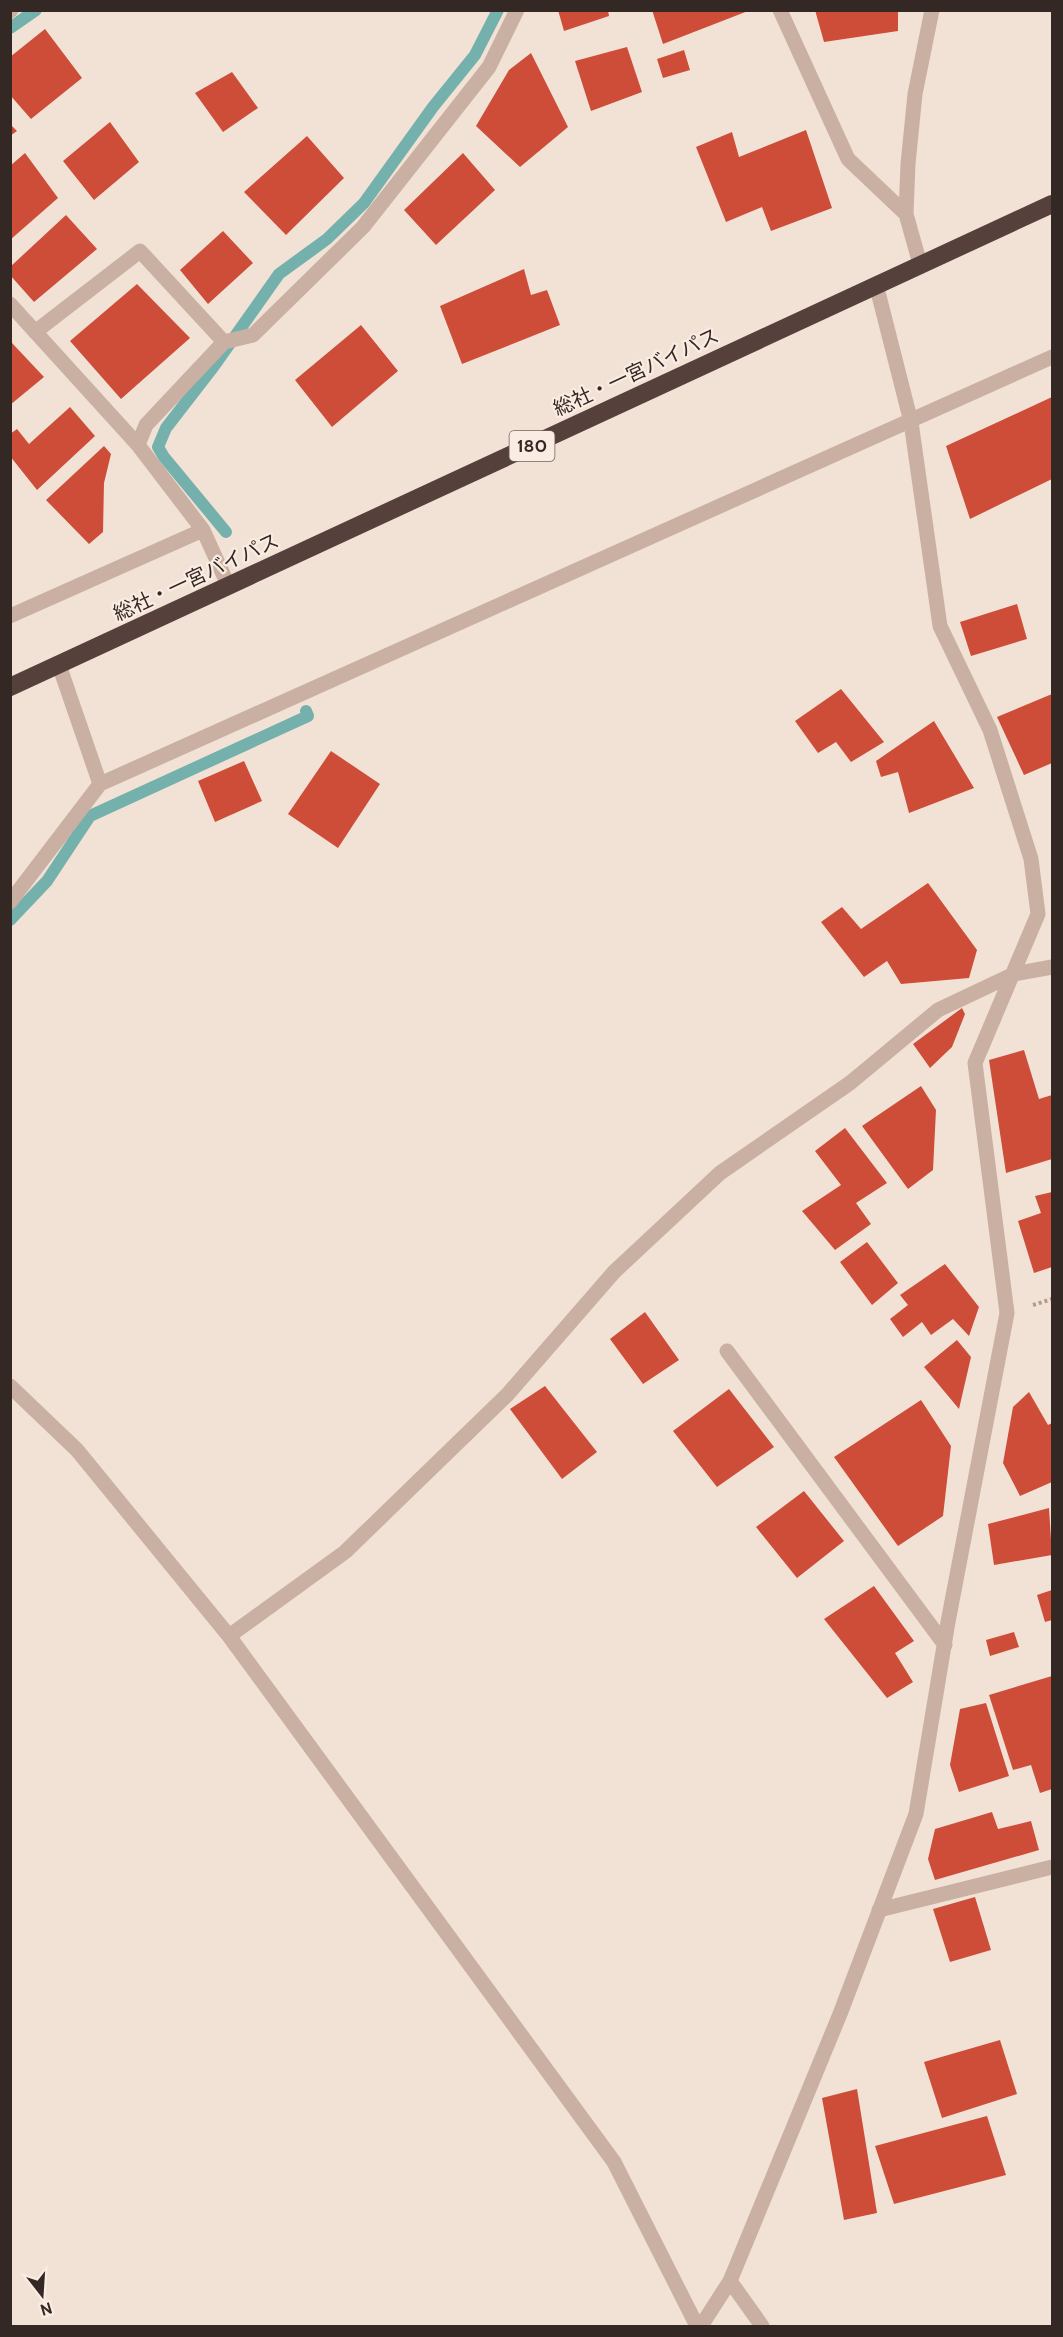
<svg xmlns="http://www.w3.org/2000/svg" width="1063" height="2337" font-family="Cabin,'Noto Sans JP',sans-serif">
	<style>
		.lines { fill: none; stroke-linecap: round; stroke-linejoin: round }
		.stream { stroke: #74b0ac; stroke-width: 12 }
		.building { fill: #cd4d39 }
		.path { stroke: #b6998c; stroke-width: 4; stroke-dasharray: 3 3; stroke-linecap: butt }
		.street { stroke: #cab0a2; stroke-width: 15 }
		.highway { stroke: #56403b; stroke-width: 18 }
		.labels { text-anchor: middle; stroke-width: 4.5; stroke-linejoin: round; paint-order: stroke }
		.shield { fill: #faece2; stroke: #6f635e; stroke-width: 1.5 }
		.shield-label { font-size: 18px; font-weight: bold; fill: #342825 }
		.street-label { font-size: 20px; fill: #342825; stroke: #faece2 }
	</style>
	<rect width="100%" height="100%" fill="#f2e2d6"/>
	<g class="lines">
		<path class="stream" d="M10,28L36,10
			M226,532L164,457L158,447L166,428L214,366L279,274L327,239L364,203L433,107L475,55L498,10
			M10,920L47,881L90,816L308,716L306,711"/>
	</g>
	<path class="building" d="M558,10H608L609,16L564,31Z
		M652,10H748V11L663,44Z
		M815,10H898V31L824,42Z
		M45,29L82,78L31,119L10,95V57Z
		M627,47L642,92L591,111L575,61Z
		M684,50L690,70L663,78L657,59Z
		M531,53L568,127L520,167L476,126L509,70Z
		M232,72L258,108L223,132L195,93Z
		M110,122L139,162L94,200L63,161Z
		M10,124L17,131L10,136Z
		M806,130L832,208L771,231L762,207L726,222L696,147L732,132L739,157Z
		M307,136L344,178L286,235L244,192Z
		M25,153L58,198L10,240V166Z
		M463,153L495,190L436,245L404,210Z
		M66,215L97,249L34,302L10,275V267Z
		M223,231L253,263L208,304L180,270Z
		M524,269L531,295L547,290L560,325L462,364L440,306Z
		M137,284L190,338L121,399L70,341Z
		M361,325L398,371L332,427L295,380Z
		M12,343L44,377L10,405V344Z
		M1052,397V479L970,519L946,446Z
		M70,407L95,436L37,490L10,456V434L17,429L29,444Z
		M104,446L111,454L104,483L103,532L89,544L46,500Z
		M1017,604L1027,639L971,656L960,622Z
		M841,689L884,742L851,762L836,742L818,753L795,721Z
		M1052,694V763L1024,775L997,717Z
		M934,721L974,788L909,813L898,772L881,777L876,761Z
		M331,751L380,784L338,848L288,814Z
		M244,761L262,801L215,822L198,781Z
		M928,883L977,950L969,978L901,984L887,961L864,977L821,922L842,907L861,929Z
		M962,1008L965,1014L952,1047L930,1068L913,1044Z
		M1024,1050L1039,1099L1052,1095V1159L1006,1173L989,1060Z
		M921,1086L936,1110L933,1170L908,1189L862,1126Z
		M845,1128L887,1183L856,1203L871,1224L835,1250L802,1211L841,1185L815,1151Z
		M1052,1192V1267L1034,1273L1018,1221L1041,1213L1035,1196Z
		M867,1242L898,1283L872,1305L840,1262Z
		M945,1264L979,1307L969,1336L953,1319L931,1335L922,1322L903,1337L890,1319L908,1305L900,1295Z
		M645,1312L679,1360L643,1384L610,1339Z
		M957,1340L971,1357L959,1409L924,1367Z
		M545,1386L597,1452L562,1479L510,1409Z
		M729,1389L774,1447L717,1487L673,1431Z
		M1029,1392L1048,1425L1052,1423V1482L1020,1496L1003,1463L1013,1407Z
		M921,1400L951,1446L943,1516L898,1546L834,1457Z
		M804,1491L844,1541L797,1578L756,1527Z
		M1049,1508L1052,1555L994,1565L988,1524Z
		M874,1586L914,1641L895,1653L913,1682L887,1698L824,1619Z
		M1052,1590V1620L1045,1622L1037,1595Z
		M1014,1632L1019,1647L990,1656L986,1640Z
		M1052,1676V1789L1040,1793L1031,1765L1013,1770L989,1695Z
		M986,1703L1009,1776L959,1792L950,1765L960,1709Z
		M992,1812L998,1829L1031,1821L1039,1850L935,1880L928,1859L935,1829Z
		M975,1897L991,1950L950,1962L933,1909Z
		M1000,2040L1017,2094L942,2118L924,2062Z
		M857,2089L877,2213L844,2220L822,2098Z
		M987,2116L1006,2175L894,2204L875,2146Z"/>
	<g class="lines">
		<path class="path" d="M1033,1305L1052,1299"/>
		<path class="street" d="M780,10L848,159L906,214
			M10,11L11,10
			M920,264L906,214L908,164L915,94L932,10
			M10,304L138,445
			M35,332L140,251L224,342
			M229,587L203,530L138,445L146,425L224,342L253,335L363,227L489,67L517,10
			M10,616L203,530
			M100,784L1052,357
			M10,902L100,784L59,665
			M727,1351L945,1645
			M10,1386L77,1450L229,1636L614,2162L697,2326
			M229,1636L345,1552L507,1395L614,1272L720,1173L850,1083L938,1010L1014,974L1052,967
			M879,1910L1052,1867
			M730,2281L762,2326
			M701,2326L730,2281L840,2014L916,1814L948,1622L1007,1313L975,1063L1038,914L1031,859L990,730L940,626L911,422L876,284"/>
		<path class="highway" d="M10,687L1052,204"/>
	</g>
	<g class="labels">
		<rect class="shield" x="509.5" y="431" width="45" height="30" rx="4.5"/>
		<g class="shield-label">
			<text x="532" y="452">180</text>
		</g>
		<g class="street-label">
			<text transform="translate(636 372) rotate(-25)" y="7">総社・一宮バイパス</text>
			<text transform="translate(196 577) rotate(-25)" y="7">総社・一宮バイパス</text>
		</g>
	</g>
	<rect width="1063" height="2337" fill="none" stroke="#342825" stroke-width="24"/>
	<g transform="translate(42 2295) rotate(163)" stroke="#faece2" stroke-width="4.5" paint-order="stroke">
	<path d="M0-4.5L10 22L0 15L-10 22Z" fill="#342825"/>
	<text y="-9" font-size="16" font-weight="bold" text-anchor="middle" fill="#342825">N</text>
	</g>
</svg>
